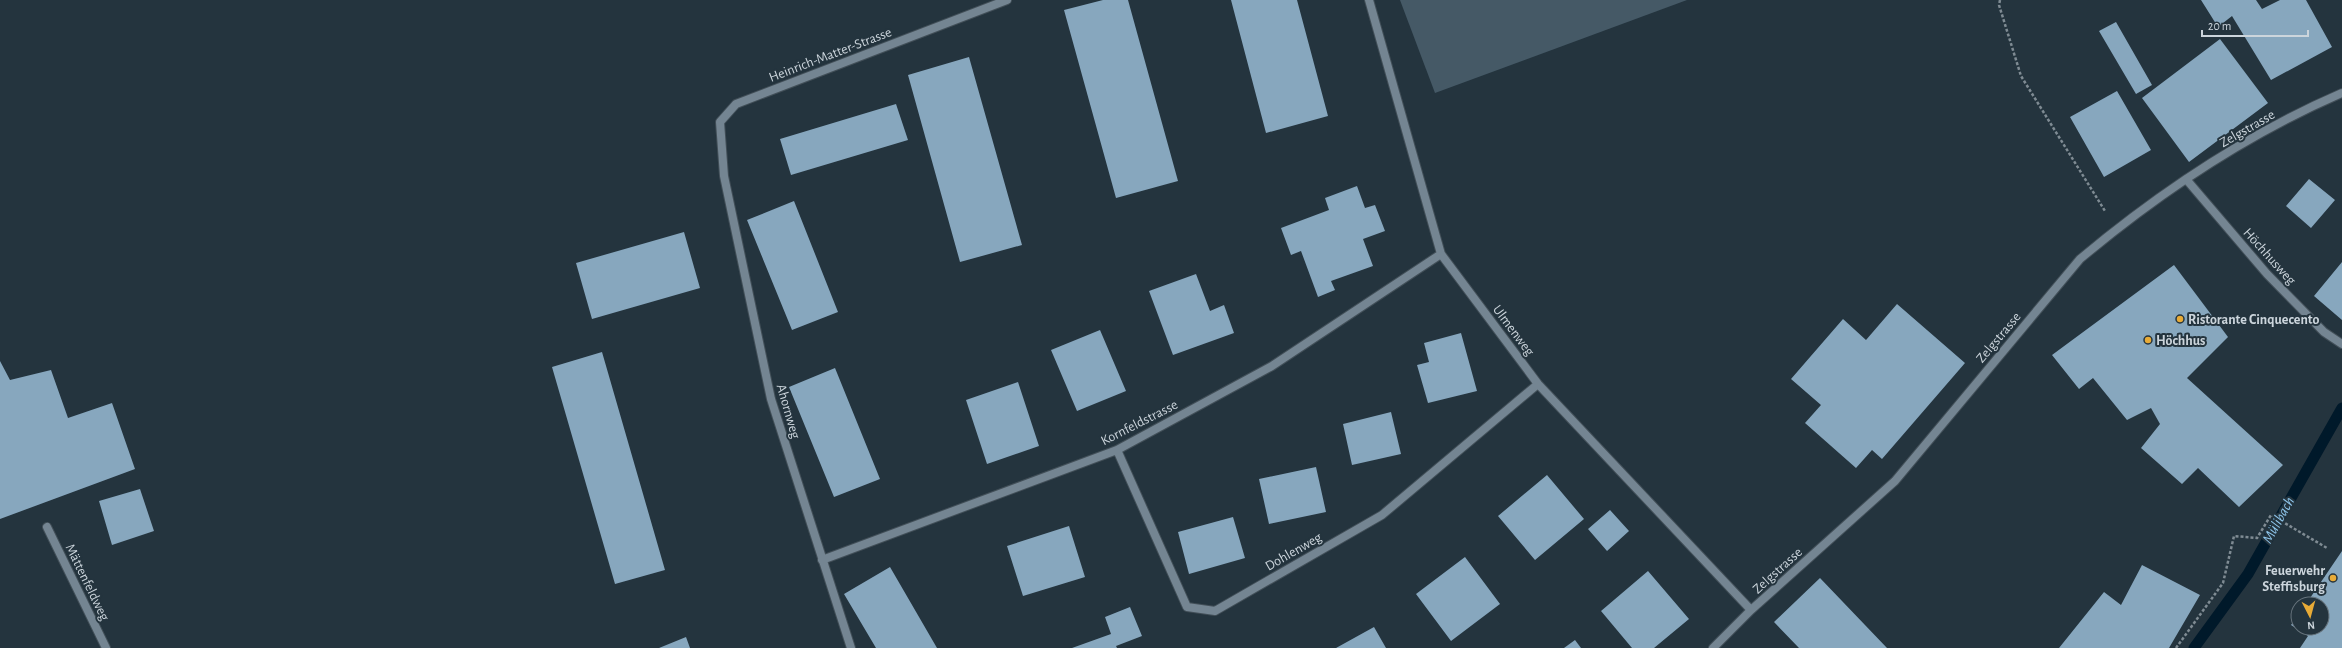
<svg xmlns="http://www.w3.org/2000/svg" width="2342" height="648" font-family="'Alegreya Sans',sans-serif">
	<style>
		.green { fill: #455966 }
		.lines { fill: none; stroke-linecap: round; stroke-linejoin: round }
		.stream { stroke: #00192a; stroke-width: 11 }
		.building { fill: #87a7be }
		.street-casing { stroke: #424f58; stroke-width: 10 }
		.path { stroke: #7f8b93; stroke-width: 2.5; stroke-dasharray: 3 2; stroke-linecap: butt }
		.street { stroke: #748592; stroke-width: 8 }
		.poi-dot { fill: #e8ab37; stroke: #24343e; stroke-width: 1.5 }
		.labels { text-anchor: middle; stroke-width: 4; stroke-linejoin: round; paint-order: stroke }
		.street-label { font-size: 14px; fill: #ccd5dc; stroke: #24343e }
		.poi-label { font-size: 14px; font-weight: bold; fill: #ccd5dc; stroke: #24343e; text-anchor: start }
		.water-label { font-size: 15px; font-style: italic; fill: #90c7ed; stroke: #24343e }
	</style>
	<rect width="100%" height="100%" fill="#24343e"/>
	<path class="green" d="M1400,0H1687L1435,93Z"/>
	<g class="lines">
		<path class="stream" d="M2194,648L2248,574L2342,408"/>
	</g>
	<path class="building" d="M1103,0H1128L1178,181L1116,198L1064,10Z
		M1231,0H1297L1328,116L1266,133Z
		M2201,0H2256L2262,9L2280,0H2306L2332,47L2271,80L2232,16L2218,27Z
		M2116,22L2152,85L2136,94L2099,31Z
		M2220,39L2268,103L2189,162L2142,98Z
		M969,57L1022,245L960,262L908,75Z
		M2117,91L2151,150L2104,177L2070,117Z
		M896,104L908,140L791,175L780,139Z
		M2309,179L2335,200L2311,228L2286,206Z
		M1357,186L1365,208L1375,205L1385,231L1363,239L1373,266L1331,281L1335,290L1318,297L1301,251L1291,255L1281,228L1329,210L1325,198Z
		M794,201L838,312L792,330L747,220Z
		M684,232L700,288L592,319L576,263Z
		M2342,262V320L2314,296Z
		M2174,265L2228,337L2187,378L2283,465L2239,507L2198,468L2182,484L2141,448L2160,424L2151,408L2127,420L2093,378L2079,389L2052,355Z
		M1196,274L1210,311L1224,305L1234,333L1173,355L1149,291Z
		M1897,304L1965,363L1882,459L1872,450L1856,468L1805,423L1821,405L1791,379L1843,319L1866,340Z
		M1100,330L1126,391L1077,411L1051,350Z
		M1461,333L1477,391L1428,403L1417,365L1429,362L1424,343Z
		M602,352L665,570L615,584L552,367Z
		M0,361L10,380L51,370L68,418L112,403L135,469L0,519Z
		M835,368L880,479L834,497L789,387Z
		M1018,382L1039,446L987,464L966,400Z
		M1391,412L1401,454L1352,465L1343,424Z
		M1316,467L1326,512L1269,524L1259,479Z
		M1547,475L1584,519L1535,560L1498,516Z
		M140,489L154,531L112,545L99,501Z
		M1610,510L1629,531L1607,551L1588,529Z
		M1233,517L1245,558L1189,574L1178,532Z
		M1069,526L1085,577L1023,596L1007,546Z
		M2342,551V648H2300L2308,636L2291,625L2298,615V628H2322V604H2306Z
		M1465,557L1500,604L1451,641L1416,594Z
		M2142,565L2200,595L2169,648H2059L2104,592L2121,605Z
		M890,567L937,648H876L844,594Z
		M1648,571L1689,619L1654,648H1632L1601,611Z
		M1820,578L1887,648H1799L1774,622Z
		M1130,607L1142,636L1116,646L1117,648H1072L1111,634L1105,617Z
		M1374,627L1386,648H1336Z
		M686,637L690,648H659Z
		M1575,640L1581,648H1564Z"/>
	<g class="lines">
		<defs>
			<path id="street" d="M1369,0L1441,254L1538,384L1751,610
				M2186,179L2267,274L2324,332L2342,344
				M1117,450L1187,607L1215,611L1382,515L1538,384
				M47,527L106,648
				M822,560L1117,450L1272,366L1441,254
				M851,648L771,399L724,176L720,122L736,104L1007,0
				M1713,648L1751,610L1895,481L2080,259C2159,193 2247,134 2342,93"/>
		</defs>
		<use href="#street" class="street-casing"/>
		<path class="path" d="M2000,0L1999,5L2021,76L2105,211
			M2176,648L2223,583L2234,536L2257,538L2271,515L2327,548"/>
		<use href="#street" class="street"/>
	</g>
	<g class="poi-dot">
		<circle cx="2180" cy="319" r="4"/>
		<circle cx="2148" cy="340" r="4"/>
		<circle cx="2333" cy="578" r="4"/>
	</g>
	<g class="labels">
		<g class="street-label">
			<text transform="translate(830 54) rotate(-21)" y="5">Heinrich-Matter-Strasse</text>
			<text transform="translate(2247 128) rotate(-30)" y="5">Zelgstrasse</text>
			<text transform="translate(2270 256) rotate(48)" y="5">Höchhusweg</text>
			<text transform="translate(1514 330) rotate(53)" y="5">Ulmenweg</text>
			<text transform="translate(1998 337) rotate(-50)" y="5">Zelgstrasse</text>
			<text transform="translate(789 411) rotate(74)" y="5">Ahornweg</text>
			<text transform="translate(1139 422) rotate(-27)" y="5">Kornfeldstrasse</text>
			<text transform="translate(1293 551) rotate(-30)" y="5">Dohlenweg</text>
			<text transform="translate(1777 570) rotate(-42)" y="5">Zelgstrasse</text>
			<text transform="translate(88 582) rotate(64)" y="5">Mättenfeldweg</text>
		</g>
		<g class="poi-label">
			<text x="2188" y="324">Ristorante Cinquecento</text>
			<text x="2156" y="345">Höchhus</text>
			<text x="2325" y="575" text-anchor="end">Feuerwehr<tspan x="2325" dy="16">Steffisburg</tspan></text>
		</g>
		<g class="water-label">
			<text transform="translate(2278 520) rotate(-61)" y="5">Mülibach</text>
		</g>
	</g>
	<g transform="translate(2310 616) rotate(174)"><circle r="19" fill="#24343e" stroke="#67747d"/>
	<path d="M0-3L7 15L0 10L-7 15Z" fill="#e8ab37"/>
	<text y="-6" font-size="11" font-weight="bold" text-anchor="middle" fill="#ccd5dc">N</text>
	</g>
	<path d="M2202 30v6h106v-6" fill="none" stroke="#ccd5dc" stroke-width="2"/>
	<text x="2208" y="30" font-size="12" fill="#ccd5dc" stroke="#24343e" stroke-width="3" paint-order="stroke">20 m</text>
</svg>
